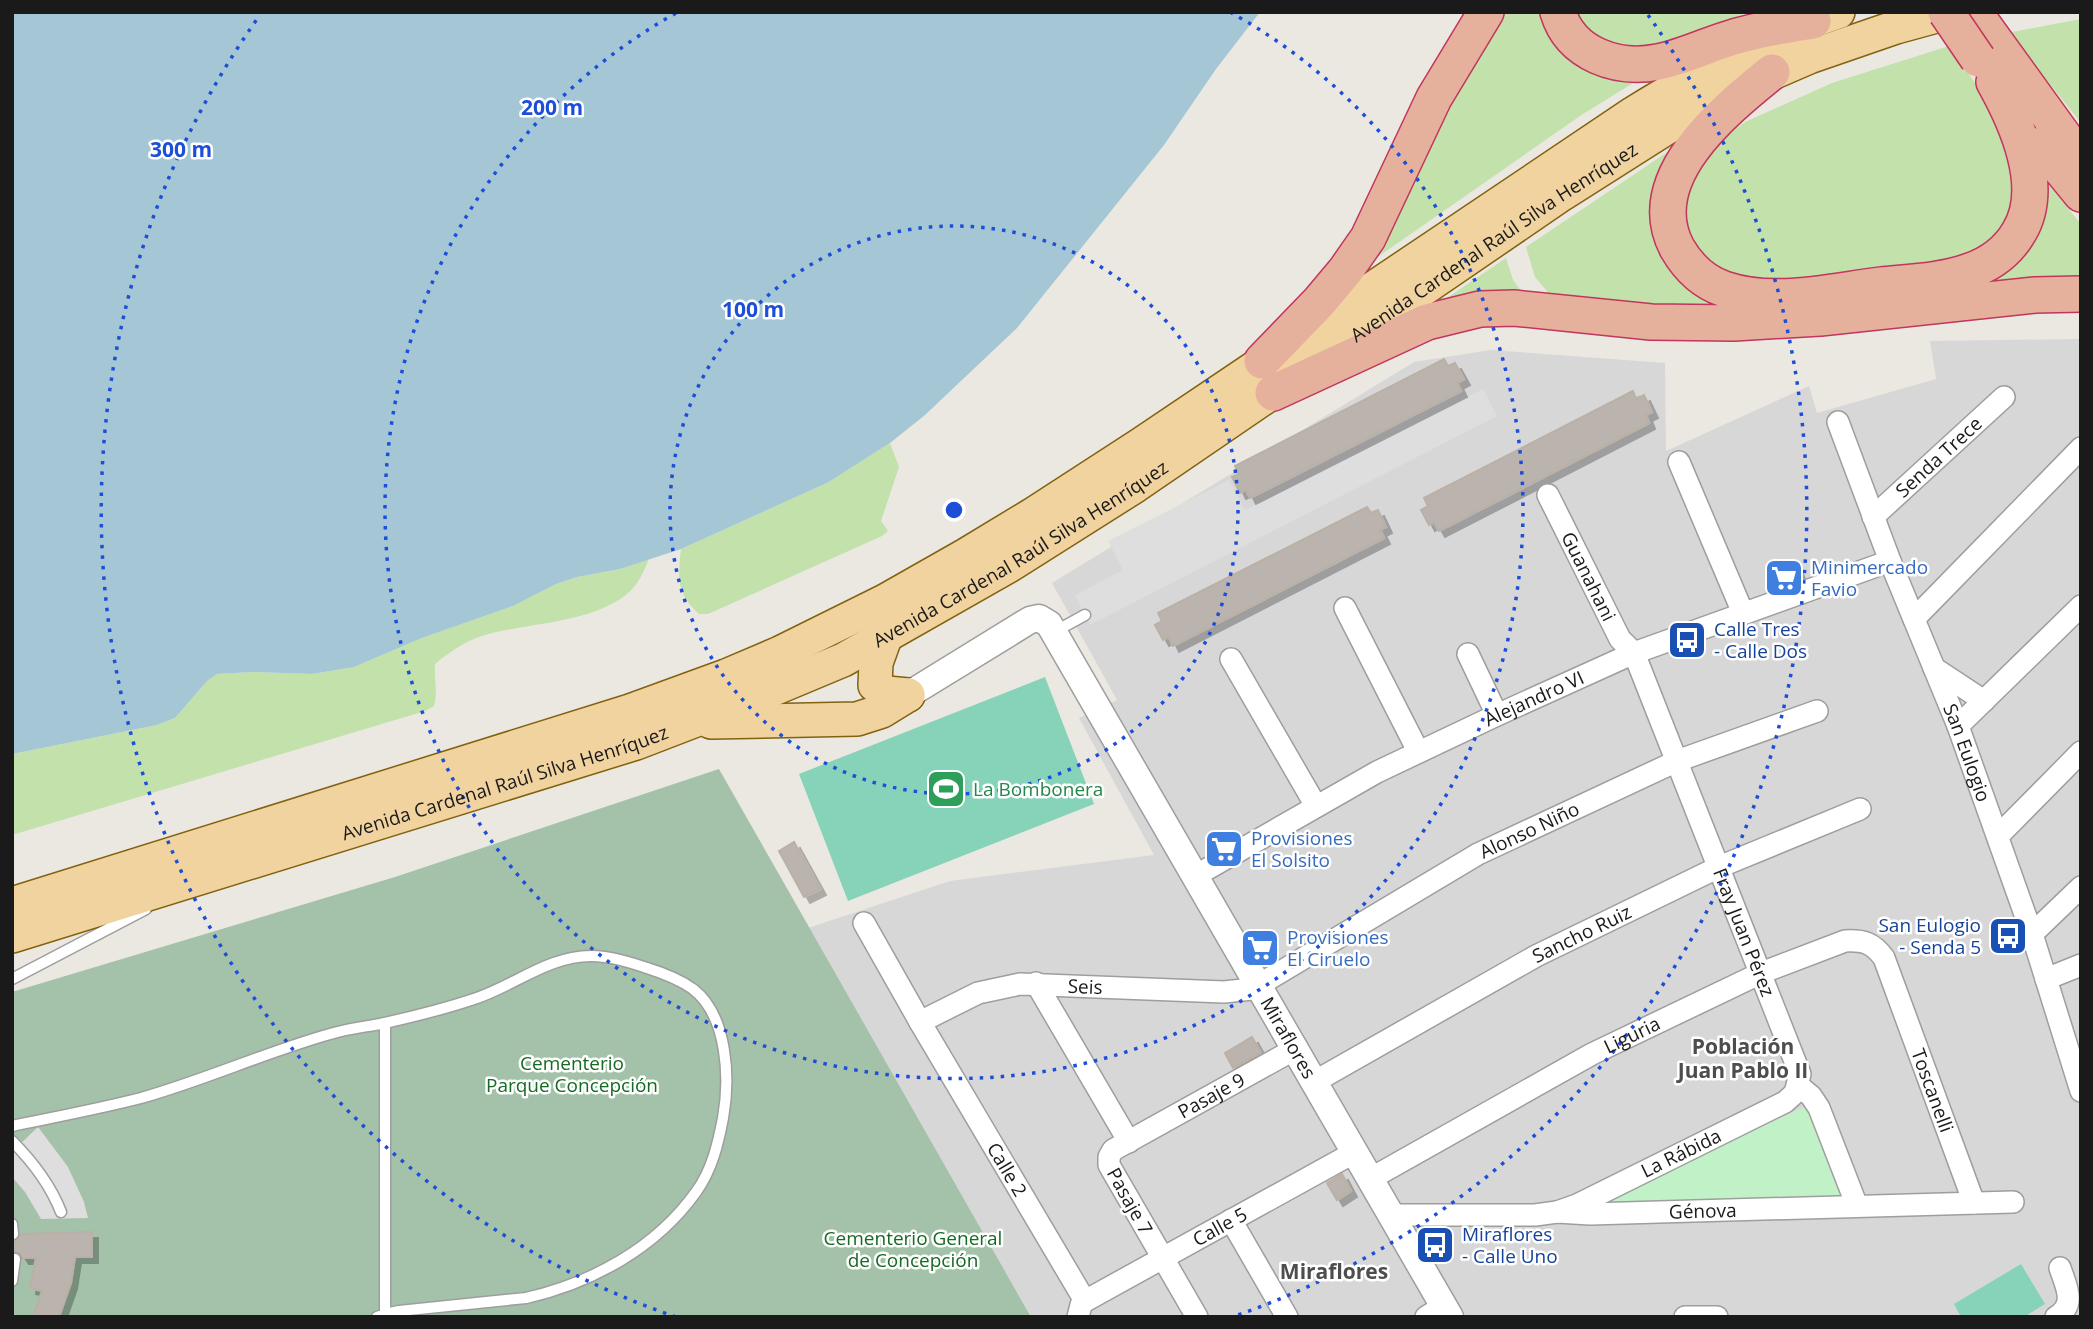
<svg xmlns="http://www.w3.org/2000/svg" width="2093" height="1329" font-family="'Open Sans',sans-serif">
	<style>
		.residential { fill: #d8d7d7 }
		.grass { fill: #c2e1ab }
		.cemetery { fill: #a4c1aa }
		.park { fill: #c1f2c7 }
		.pitch { fill: #86d3ba }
		.parking { fill: #dedede }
		.water { fill: #a5c7d5 }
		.building { fill: #bbb4ae; stroke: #bbb0a5; stroke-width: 2; filter: url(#shadow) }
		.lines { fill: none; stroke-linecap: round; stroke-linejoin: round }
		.service-casing { stroke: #9e9e9e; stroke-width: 13 }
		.minor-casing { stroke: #9e9e9e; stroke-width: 24 }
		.tertiary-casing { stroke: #9e9e9e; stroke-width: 29 }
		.primary-casing { stroke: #82620f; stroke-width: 36 }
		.trunk-casing { stroke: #c2355d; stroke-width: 38 }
		.service { stroke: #fff; stroke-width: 10 }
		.minor { stroke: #fff; stroke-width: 21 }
		.tertiary { stroke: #fff; stroke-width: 26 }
		.primary { stroke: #f1d3a0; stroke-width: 33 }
		.trunk { stroke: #e6b19c; stroke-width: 35 }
		.trunk-bridge-casing { stroke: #c2355d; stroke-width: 38; stroke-linecap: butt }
		.trunk-bridge { stroke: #e6b19c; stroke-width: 35 }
		.ring { fill: none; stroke: #1d4ed8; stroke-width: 3.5; stroke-dasharray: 3.5 7 }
		.labels { text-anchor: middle; stroke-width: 5; stroke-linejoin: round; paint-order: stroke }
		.street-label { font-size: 19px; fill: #1a1a1a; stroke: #fff }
		.shop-label { font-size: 19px; fill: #366cbe; stroke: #fff; text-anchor: start }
		.transit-label { font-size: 19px; fill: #164399; stroke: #fff; text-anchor: start }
		.leisure-label { font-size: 19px; fill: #27864d; stroke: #fff; text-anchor: start }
		.park-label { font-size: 19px; fill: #166b22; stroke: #fff }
		.neighbourhood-label { font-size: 21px; font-weight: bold; fill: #4d4d4d; stroke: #fff }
		.centre { fill: #1d4ed8; stroke: #fff; stroke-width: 3.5 }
		.ring-label { font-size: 21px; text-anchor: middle; font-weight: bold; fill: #1d4ed8; stroke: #fff; stroke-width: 5; stroke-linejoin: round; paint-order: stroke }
	</style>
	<defs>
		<filter id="shadow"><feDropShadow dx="6" dy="6" stdDeviation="0" flood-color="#0004"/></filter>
	</defs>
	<rect width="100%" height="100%" fill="#ebe8e1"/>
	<path class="residential" d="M2081,339V1317H1031L808,928L950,881L1154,855L1079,718L1117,700L1052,583L1414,362L1491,350L1665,363L1666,451L1809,386L1817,413L1936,379L1930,341Z"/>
	<path class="grass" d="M1501,12H1552L1654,70L1580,116L1359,270L1430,133Z
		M1571,12H1746L1672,47L1602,50Z
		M2081,19V123L2022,49L2012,32Z
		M1949,46L1994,110L2012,148L2018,214L1974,258L1760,285L1697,260L1680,205L1705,153L1745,122L1832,83Z
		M1675,147L1662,185L1728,302L1718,313L1551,296L1535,277L1526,247Z
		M2047,183L2081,224V282L1957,291Z
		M1506,258L1513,280L1525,296L1441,302Z
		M890,443L899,467L881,521L888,531L882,536L708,614H699C676,594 678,577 681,549L829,482Z
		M649,559C645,567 642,576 637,583C611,621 532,623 492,633C470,638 452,650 435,664C434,678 438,692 434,706L425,711L12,835V754L157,725L175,718L207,681L217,674L252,672L312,674L354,667L422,638L513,606L556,584L577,577L620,569Z"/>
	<path class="cemetery" d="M719,769L1031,1317H12V992L395,877Z"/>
	<path class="park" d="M1806,1106L1846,1198L1603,1202Z"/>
	<path class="pitch" d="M1045,677L1094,804L848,901L799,774Z
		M2021,1264L2045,1304L2024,1317H1961L1954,1304Z"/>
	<path class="parking" d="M1483,389L1497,416L1090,625L1075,595L1123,570L1108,541L1229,480L1245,510Z
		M38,1127L68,1167L84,1202L88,1218L41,1219L25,1192L12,1177V1141L18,1146Z"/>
	<path class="water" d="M12,12H1260L1216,69L1164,145L1017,328L925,415L890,443L857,464L829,482L681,549L620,569L577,577L556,584L513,606L422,638L354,667L312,674L252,672L217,674L207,681L175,718L157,725L12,754Z"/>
	<path class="building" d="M1444,359L1448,366L1455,363L1464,379L1457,383L1461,391L1250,498L1246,490L1240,493L1232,477L1239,474L1235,466Z
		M1633,391L1636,399L1644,395L1652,412L1646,415L1649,423L1439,531L1434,522L1429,525L1421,510L1428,506L1424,498Z
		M1367,507L1371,513L1378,510L1386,527L1380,530L1384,538L1173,646L1169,637L1163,640L1155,625L1162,621L1158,613Z
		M1795,562L1800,576L1782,582L1777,569Z
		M794,842L820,889L804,897L779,851Z
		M1252,1037L1261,1053L1233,1068L1225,1053Z
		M1342,1174L1351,1191L1337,1200L1327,1183Z
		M92,1232V1257H75L71,1283L59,1317H33L42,1291L30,1288L36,1258H23L19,1252H12V1242L18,1240L21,1234Z"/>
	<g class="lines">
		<defs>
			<path id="service" d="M1054,632L1085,615
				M12,979L146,909
				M12,1126C55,1117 98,1109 141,1098C205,1080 266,1052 330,1034C346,1029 364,1027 380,1024C412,1017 444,1009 474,999C514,986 548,956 591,956C610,956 629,962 647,968C663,973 679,979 693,989C728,1016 730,1079 723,1118C718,1144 712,1170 696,1192C656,1248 592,1283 526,1298L399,1311L385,1314
				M12,1141C33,1162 50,1184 61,1212
				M12,1224L13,1234
				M12,1281L15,1259
				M377,1317L385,1314V1023"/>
			<g id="minor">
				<path id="s1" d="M1838,422L1890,561L1958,726L2032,934L2081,1091"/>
				<path d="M1679,462L1743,613"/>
				<path id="s2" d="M1548,495L1620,639L1634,653L1800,1074L1795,1093L1785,1102L1577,1205L1557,1212"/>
				<path id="s3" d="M1873,517L2004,397"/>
				<path d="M1345,608L1418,751"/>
				<path d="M1914,619L2081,448"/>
				<path d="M1468,654L1497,715"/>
				<path d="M1231,659L1316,806"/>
				<path d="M1934,668L1984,701"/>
				<path d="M1958,726L2081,606"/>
				<path d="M1998,836L2081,752"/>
				<path id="s4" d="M1195,876L1377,772L1497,715L1634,653L1890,561"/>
				<path id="s5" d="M864,923L920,1022L1085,1301"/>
				<path d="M2032,934L2081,887"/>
				<path d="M2046,979L2081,965"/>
				<path d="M1036,983L1129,1142"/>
				<path id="s6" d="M920,1022L978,993L1020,984L1224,992L1252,989L1478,854L1677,761L1817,711"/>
				<path id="s7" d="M1314,1082L1536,956L1719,867L1860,809"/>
				<path d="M1799,1086L1811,1096L1819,1108L1857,1206"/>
				<path id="s8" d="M1370,1179L1592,1054L1761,973L1845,941C1864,940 1873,943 1884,958L1974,1203"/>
				<path id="s9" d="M1391,1215H1535L1557,1212L1590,1214L2013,1202"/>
				<path d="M1231,1220L1287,1317"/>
				<path id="s10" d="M1078,1317L1081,1305L1085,1301L1355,1152"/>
				<path id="s11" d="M1197,1317L1109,1165V1157L1113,1150L1295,1049"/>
				<path d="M1426,1317L1444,1306"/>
				<path d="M1685,1317H1717"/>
				<path d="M2056,1317C2077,1305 2066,1286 2060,1268"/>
			</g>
			<g id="tertiary">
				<path id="s12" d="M908,695L1030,620L1039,618L1049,624L1450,1317"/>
			</g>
			<g id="primary">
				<path d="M885,638L876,663L875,685L887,693L908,695"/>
				<path d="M711,722L857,719L882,711L908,695"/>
				<path d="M12,904L630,711L726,676L780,653L885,601L966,555L1032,515L1140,445L1634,113C1699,73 1765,37 1838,12"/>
				<path id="s13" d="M12,936L636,743L740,703L843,660L1010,565L1135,486L1562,194L1677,121L1735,89L1809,57L1896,27L1951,12"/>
			</g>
			<path id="trunk" d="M1558,12C1571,55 1618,70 1658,62C1684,57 1709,44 1734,37C1760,29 1787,25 1813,21
				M1974,12L2081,160
				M1772,72C1724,111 1640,178 1677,248C1688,267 1703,282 1724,289C1774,306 1831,291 1881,285C1911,282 1942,281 1970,271C1990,264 2008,251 2019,232C2046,188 2017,123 1994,82
				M2041,145L2081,194
				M1262,361L1319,302L1345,271L1368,238L1434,98L1486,12
				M1273,393L1427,322L1480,309L1514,308L1651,322L1734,323L1820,318L2035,295L2081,294"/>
		</defs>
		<use href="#service" class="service-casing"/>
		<use href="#minor" class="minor-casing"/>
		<use href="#tertiary" class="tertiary-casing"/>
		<use href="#primary" class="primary-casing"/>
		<use href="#trunk" class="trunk-casing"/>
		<use href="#service" class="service"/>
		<use href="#minor" class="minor"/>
		<use href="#tertiary" class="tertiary"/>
		<use href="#primary" class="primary"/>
		<use href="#trunk" class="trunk"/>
		<defs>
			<path id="trunk-bridge" d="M1946,12L1978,59"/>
		</defs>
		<use href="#trunk-bridge" class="trunk-bridge-casing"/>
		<use href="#trunk-bridge" class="trunk-bridge"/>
	</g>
	<g class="ring">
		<circle cx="954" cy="510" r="284"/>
		<path d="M1230 12A569 569 0 1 1 678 12"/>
		<path d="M676 1317A853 853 0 0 1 260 15M1648 15A853 853 0 0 1 1232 1317"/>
	</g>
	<defs>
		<symbol id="supermarket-square" viewBox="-11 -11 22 22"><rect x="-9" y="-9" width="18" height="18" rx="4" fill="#3f7fe0" stroke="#fff"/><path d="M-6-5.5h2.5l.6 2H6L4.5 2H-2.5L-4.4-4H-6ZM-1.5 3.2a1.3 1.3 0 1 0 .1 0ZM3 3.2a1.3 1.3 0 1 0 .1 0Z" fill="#fff"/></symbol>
		<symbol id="bus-square" viewBox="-11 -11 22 22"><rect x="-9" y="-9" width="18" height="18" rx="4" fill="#1a4fb4" stroke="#fff"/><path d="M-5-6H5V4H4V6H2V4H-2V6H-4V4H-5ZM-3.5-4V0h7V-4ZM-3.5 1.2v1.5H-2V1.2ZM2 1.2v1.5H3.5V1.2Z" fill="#fff"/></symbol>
		<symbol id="stadium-square" viewBox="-11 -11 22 22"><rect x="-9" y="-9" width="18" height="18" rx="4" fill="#2e9e5b" stroke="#fff"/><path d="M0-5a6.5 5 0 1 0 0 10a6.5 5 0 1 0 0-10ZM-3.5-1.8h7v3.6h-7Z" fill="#fff"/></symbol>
	</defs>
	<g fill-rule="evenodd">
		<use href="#supermarket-square" x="1762" y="556" width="44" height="44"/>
		<use href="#bus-square" x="1665" y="618" width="44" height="44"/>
		<use href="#stadium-square" x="924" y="767" width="44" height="44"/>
		<use href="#supermarket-square" x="1202" y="827" width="44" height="44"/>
		<use href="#bus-square" x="1986" y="914" width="44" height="44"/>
		<use href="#supermarket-square" x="1238" y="926" width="44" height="44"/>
		<use href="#bus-square" x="1413" y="1223" width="44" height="44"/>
	</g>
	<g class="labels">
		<g class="street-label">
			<text dy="7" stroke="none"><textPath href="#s13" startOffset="1650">Avenida Cardenal Raúl Silva Henríquez</textPath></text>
			<text dy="7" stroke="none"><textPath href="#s3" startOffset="89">Senda Trece</textPath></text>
			<text dy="7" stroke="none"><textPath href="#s13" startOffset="1083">Avenida Cardenal Raúl Silva Henríquez</textPath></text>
			<text dy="7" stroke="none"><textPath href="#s2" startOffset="91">Guanahani</textPath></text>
			<text dy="7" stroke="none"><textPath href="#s4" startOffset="383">Alejandro VI</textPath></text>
			<text dy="7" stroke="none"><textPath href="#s1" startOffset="355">San Eulogio</textPath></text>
			<text dy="7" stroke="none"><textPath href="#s13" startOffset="516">Avenida Cardenal Raúl Silva Henríquez</textPath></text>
			<text dy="7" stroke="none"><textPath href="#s6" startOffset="660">Alonso Niño</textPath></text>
			<text dy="7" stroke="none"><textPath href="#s2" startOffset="481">Fray Juan Pérez</textPath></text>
			<text dy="7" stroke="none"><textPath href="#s7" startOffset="306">Sancho Ruiz</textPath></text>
			<text dy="7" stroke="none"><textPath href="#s6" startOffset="173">Seis</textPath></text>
			<text dy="7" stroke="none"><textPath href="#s8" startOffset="299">Liguria</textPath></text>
			<text dy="7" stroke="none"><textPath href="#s12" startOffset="642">Miraflores</textPath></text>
			<text dy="7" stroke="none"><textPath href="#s8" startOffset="718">Toscanelli</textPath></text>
			<text dy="7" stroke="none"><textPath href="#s11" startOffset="304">Pasaje 9</textPath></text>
			<text transform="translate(1681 1153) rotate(-26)" y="7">La Rábida</text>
			<text dy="7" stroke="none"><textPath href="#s5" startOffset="285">Calle 2</textPath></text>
			<text transform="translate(1130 1201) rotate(61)" y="7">Pasaje 7</text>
			<text dy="7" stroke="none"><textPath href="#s9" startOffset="312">Génova</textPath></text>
			<text dy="7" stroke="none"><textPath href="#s10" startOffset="172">Calle 5</textPath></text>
		</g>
		<g class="shop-label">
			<text x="1811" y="574">Minimercado<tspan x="1811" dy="22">Favio</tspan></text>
			<text x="1251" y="845">Provisiones<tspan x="1251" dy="22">El Solsito</tspan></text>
			<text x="1287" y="944">Provisiones<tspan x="1287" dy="22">El Ciruelo</tspan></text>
		</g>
		<g class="transit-label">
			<text x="1714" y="636">Calle Tres<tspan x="1714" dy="22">- Calle Dos</tspan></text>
			<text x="1981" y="932" text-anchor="end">San Eulogio<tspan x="1981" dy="22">- Senda 5</tspan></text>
			<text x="1462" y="1241">Miraflores<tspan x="1462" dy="22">- Calle Uno</tspan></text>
		</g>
		<g class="leisure-label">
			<text x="973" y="796">La Bombonera</text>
		</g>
		<g class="park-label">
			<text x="572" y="1070">Cementerio<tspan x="572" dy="22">Parque Concepción</tspan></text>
			<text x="913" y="1245">Cementerio General<tspan x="913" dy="22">de Concepción</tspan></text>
		</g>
		<g class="neighbourhood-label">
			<text x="1743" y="1054">Población<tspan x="1743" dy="24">Juan Pablo II</tspan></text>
			<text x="1334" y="1279">Miraflores</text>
		</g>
	</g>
	<circle cx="954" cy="510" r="10" class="centre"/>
	<g class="ring-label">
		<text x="552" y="115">200 m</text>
		<text x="181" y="157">300 m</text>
		<text x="753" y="317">100 m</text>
	</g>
	<rect width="2093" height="1329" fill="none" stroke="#1a1a1a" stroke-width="28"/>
</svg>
